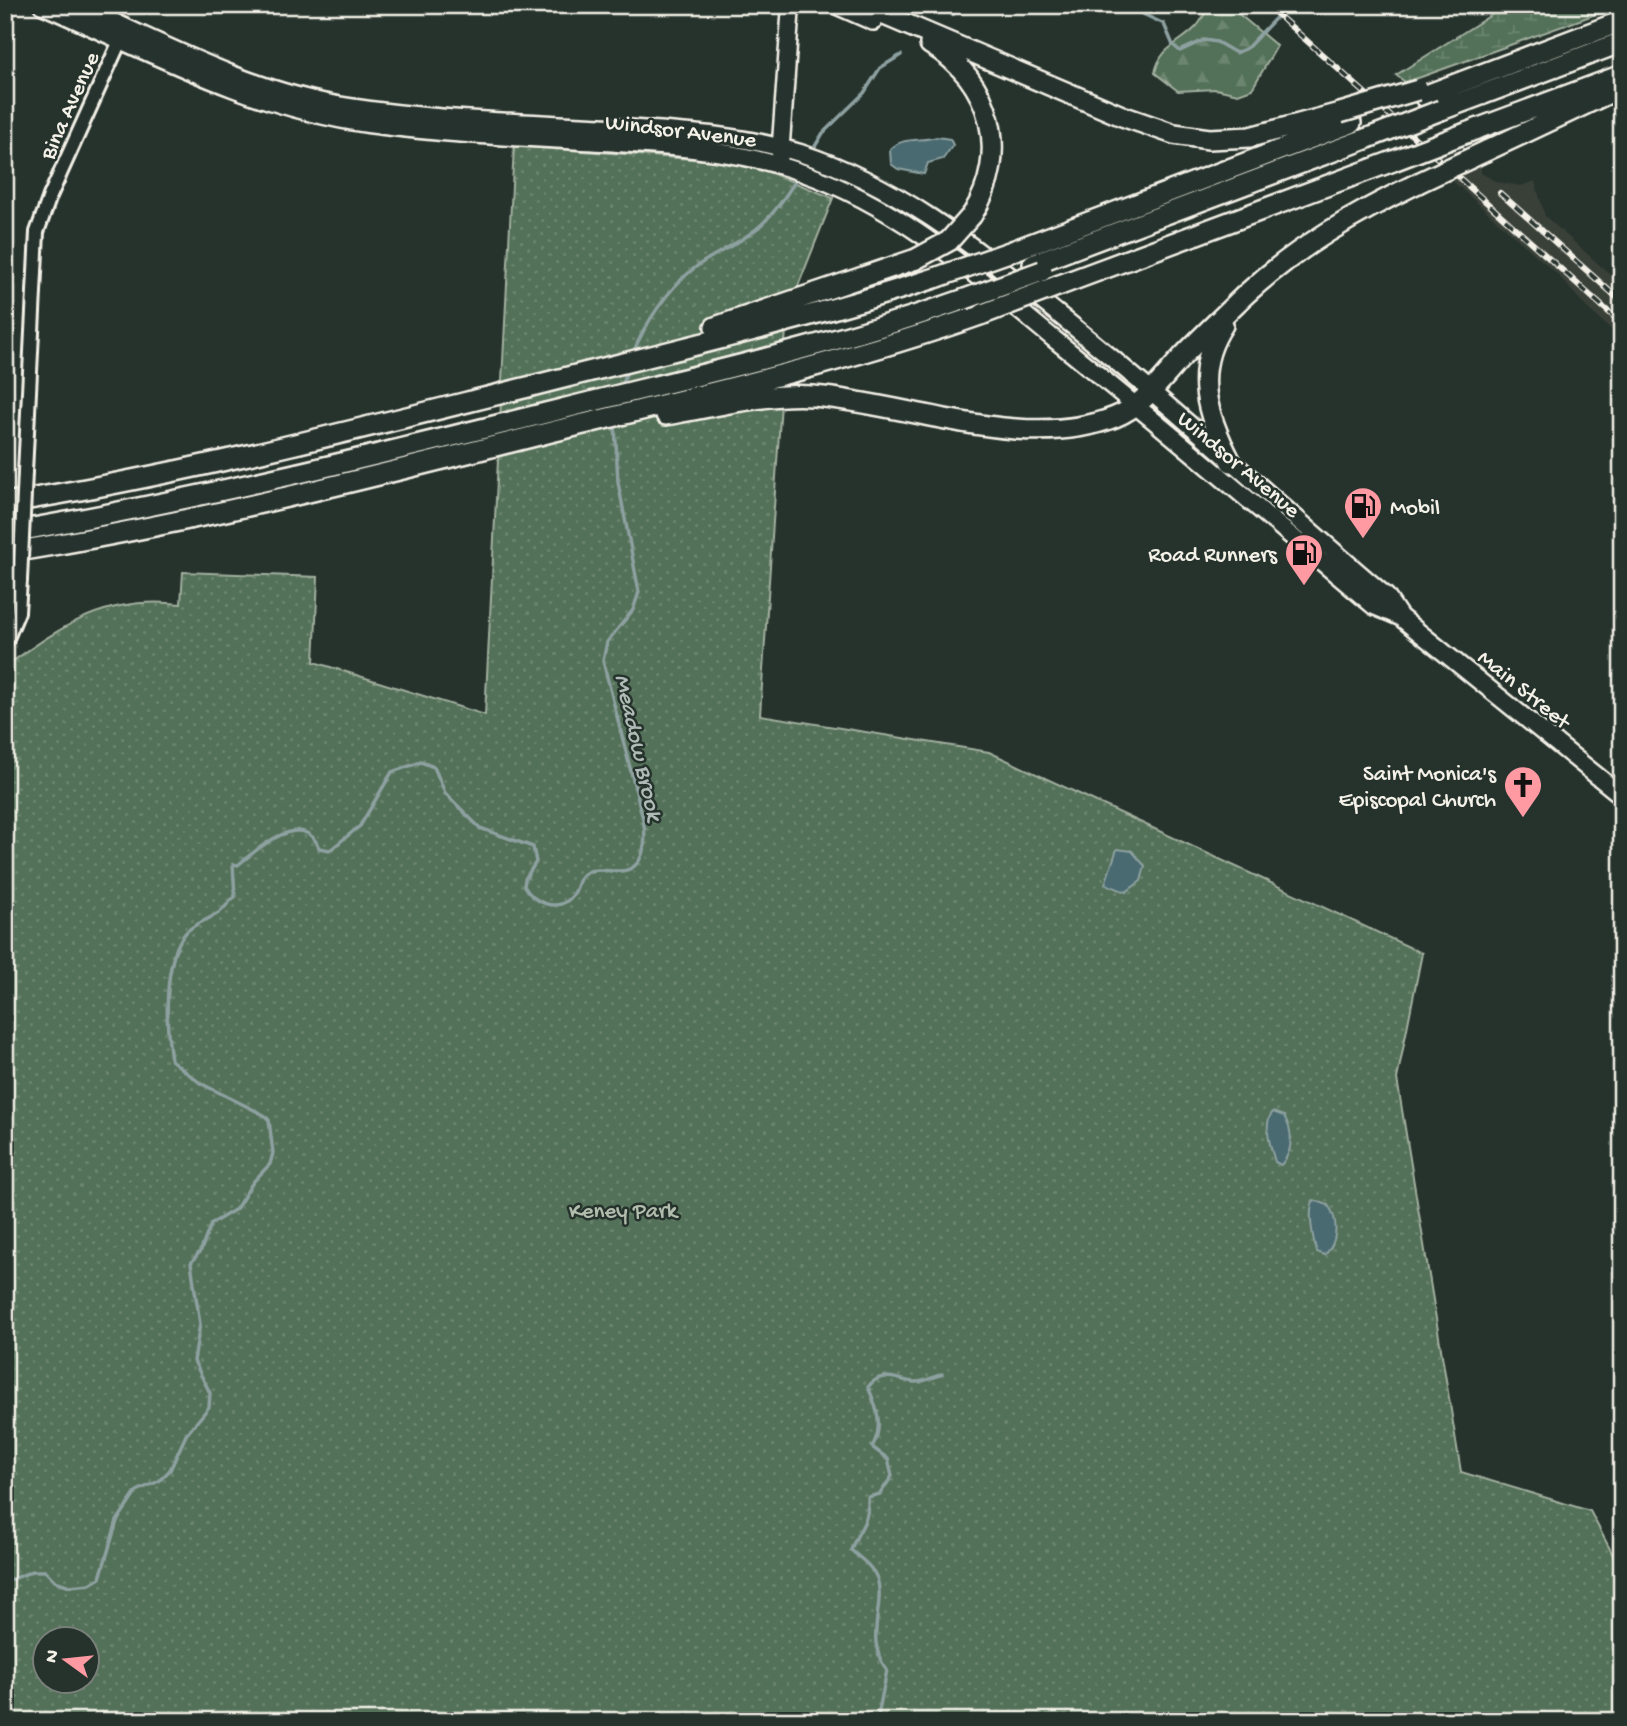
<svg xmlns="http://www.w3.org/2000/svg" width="1627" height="1726" font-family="'Gochi Hand',sans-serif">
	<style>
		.built { fill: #393f38 }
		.forest { fill: url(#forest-firs); stroke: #a3b0a0; stroke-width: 2 }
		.wetland { fill: url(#wetland-marsh); stroke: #a3b0a0; stroke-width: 2 }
		.park { fill: url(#park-dots); stroke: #a3b0a0; stroke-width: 2; fill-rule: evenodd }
		.water { fill: #4a6b71; stroke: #8ea1a1; stroke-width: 2 }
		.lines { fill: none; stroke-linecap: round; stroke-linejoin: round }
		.stream { stroke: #8ea1a1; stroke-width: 3.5 }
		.minor-casing { stroke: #f4f1e8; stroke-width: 18 }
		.major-casing { stroke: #f4f1e8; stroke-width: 21 }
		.highway-casing { stroke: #f4f1e8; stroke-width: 24 }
		.minor { stroke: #26332d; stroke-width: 12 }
		.major { stroke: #26332d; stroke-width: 16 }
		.highway { stroke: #26332d; stroke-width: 19 }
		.rail-casing { stroke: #f4f1e8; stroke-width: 6 }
		.rail { stroke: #26332d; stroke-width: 3.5; stroke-dasharray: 10; stroke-linecap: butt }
		.minor-bridge-casing { stroke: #f4f1e8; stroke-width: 18; stroke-linecap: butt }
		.highway-bridge-casing { stroke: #f4f1e8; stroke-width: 24; stroke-linecap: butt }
		.minor-bridge { stroke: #26332d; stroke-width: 12 }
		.highway-bridge { stroke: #26332d; stroke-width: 19 }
		.labels { text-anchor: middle; stroke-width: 5; stroke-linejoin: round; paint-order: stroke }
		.street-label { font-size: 23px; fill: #f4f1e8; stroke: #26332d }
		.poi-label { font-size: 23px; fill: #f4f1e8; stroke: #26332d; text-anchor: end }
		.park-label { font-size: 23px; fill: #b3bdae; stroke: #26332d }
		.water-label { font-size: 24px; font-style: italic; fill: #b0bbb8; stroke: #26332d }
	</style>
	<defs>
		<pattern id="forest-firs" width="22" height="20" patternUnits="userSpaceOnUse" patternTransform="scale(1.75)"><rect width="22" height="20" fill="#527058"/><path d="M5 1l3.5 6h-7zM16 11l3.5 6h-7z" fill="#6c8570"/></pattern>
		<pattern id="wetland-marsh" width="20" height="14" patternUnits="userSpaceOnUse" patternTransform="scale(1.75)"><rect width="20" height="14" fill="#527058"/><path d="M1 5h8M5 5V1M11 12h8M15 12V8" fill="none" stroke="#6c8570"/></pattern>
		<pattern id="park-dots" width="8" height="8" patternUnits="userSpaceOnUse" patternTransform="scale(1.75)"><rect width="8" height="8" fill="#527058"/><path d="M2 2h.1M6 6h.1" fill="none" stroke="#6c8570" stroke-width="1.8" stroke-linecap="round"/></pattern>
	</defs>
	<rect width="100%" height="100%" fill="#26332d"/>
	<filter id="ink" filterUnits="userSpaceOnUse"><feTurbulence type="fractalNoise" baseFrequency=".0143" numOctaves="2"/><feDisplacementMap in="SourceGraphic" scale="14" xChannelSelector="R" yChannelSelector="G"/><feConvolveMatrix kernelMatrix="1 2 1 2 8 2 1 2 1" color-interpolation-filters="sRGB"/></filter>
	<g filter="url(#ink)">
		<path class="built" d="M1481,163V173L1497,182L1521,186L1535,181L1545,216L1622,285V339L1587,308L1558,275L1449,178Z"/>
		<path class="forest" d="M1211,5H1228L1277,46L1252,89L1238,94L1216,89L1178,91L1155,73C1160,47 1178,45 1195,28C1202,22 1204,12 1211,5Z"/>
		<path class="wetland" d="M1507,5H1621L1421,77L1405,82L1396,75Z"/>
		<path class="park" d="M514,146L746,163L833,198L787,314L760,715L989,752L1422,953L1397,1079L1461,1472L1590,1511L1622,1572V1721H5V667C63,625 106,595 181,604L183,572L318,577L314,662L485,715ZM46,1638H88V1680H46Z"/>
		<path class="water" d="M937,137L950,139L953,145L943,159L928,163L924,174L898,169L891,164L890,150C901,136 921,142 937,137Z
			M1117,849L1132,851L1145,866L1141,881L1126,892L1105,884Z
			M1273,1112L1284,1116C1293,1131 1294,1151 1281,1165L1275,1162C1271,1148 1262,1123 1273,1112Z
			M1314,1200L1328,1205C1339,1220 1338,1242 1325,1255L1317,1252C1313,1240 1307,1210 1314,1200Z"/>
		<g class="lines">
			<path class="stream" d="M1124,5L1164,24L1173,45L1180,51L1204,40L1217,42L1236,53L1247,48L1288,5
				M952,15L965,5
				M811,153L823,133L864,93L880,68L901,55
				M633,353C645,324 667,290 692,270C710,255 733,247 751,233C772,218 786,196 799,175
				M622,386L627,370
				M5,1582L33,1571H45L55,1581L70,1586L90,1584L100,1578L117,1521L137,1491L159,1481L170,1470L186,1435L209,1407L210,1393L194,1361L200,1324L191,1263L201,1250L211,1224L236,1209L253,1182L270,1164L273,1153L269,1120L264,1115L200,1083L171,1060C166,1026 163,965 183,936C191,924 209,920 220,912C226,907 229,900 235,897L233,864L238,865C257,849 304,808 319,848L330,850L360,826L392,772L421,762L434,767L445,793L480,828L533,847L536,862L525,879L524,886C533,903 559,914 573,895C579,887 577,877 587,872C597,867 608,872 619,871C646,871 647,839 643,819L603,661L607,642L633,610L639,592L618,482L615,424
				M877,1721L887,1670C863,1639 886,1606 877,1578C872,1566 861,1559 851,1550C859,1526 869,1526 868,1497L880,1494L892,1476L888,1459L872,1447C884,1427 877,1407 868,1387C882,1369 896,1380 914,1382C922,1383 934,1377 942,1374"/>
			<defs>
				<path id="minor" d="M25,472L37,232L50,196L124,32
					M5,643L18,612L20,580"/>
				<path id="major" d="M42,5C148,51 252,108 368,124C450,135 534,138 617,143C680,147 743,151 803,173C899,206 977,276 1054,339C1163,426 1268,517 1374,606L1400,617L1622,796
					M77,5C164,44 254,93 349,107C439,121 532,122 624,128C684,132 743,135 800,153C900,185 978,250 1058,314C1171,404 1276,503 1386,596L1400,617
					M780,156L791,5"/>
				<path id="highway" d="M839,5L873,20
					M861,5L1122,116L1174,134L1209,139L1250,137L1340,113
					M930,44C992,80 1011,154 972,215
					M1424,96L1622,21
					M1441,110L1622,42
					M1466,133L1622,75
					M1486,151L1622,87
					M1015,250L1351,123
					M1033,264L1368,138
					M1060,285L1393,161
					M1223,325C1192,372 1207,416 1231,462
					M715,327L916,259
					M666,415C714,407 764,393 813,396C907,403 1024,453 1115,417C1143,406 1162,379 1182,357C1202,336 1224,315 1246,294C1297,247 1356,213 1418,183
					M5,503C182,475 354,430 528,387C665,352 803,321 938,277
					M5,533C193,501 377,455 562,409C698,375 834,345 965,299
					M5,553C193,524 375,476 559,430C701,395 845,363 983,314"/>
			</defs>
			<use href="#minor" class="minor-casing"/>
			<use href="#major" class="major-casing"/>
			<use href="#highway" class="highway-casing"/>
			<use href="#minor" class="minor"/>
			<use href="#major" class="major"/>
			<use href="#highway" class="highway"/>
			<defs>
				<path id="rail" d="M1267,5L1622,324
					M1500,193L1622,302"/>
			</defs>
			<use href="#rail" class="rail-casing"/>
			<use href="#rail" class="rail"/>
			<defs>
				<path id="minor-bridge" d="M20,580L25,472"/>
				<path id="highway-bridge" d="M1340,113L1418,90
					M1368,138L1441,110
					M1393,161L1466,133
					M1418,183L1486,151
					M916,259L949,241L972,215
					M938,277L1015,250
					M965,299L1042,271
					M983,314L1060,285"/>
			</defs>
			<use href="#minor-bridge" class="minor-bridge-casing"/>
			<use href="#highway-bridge" class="highway-bridge-casing"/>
			<use href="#minor-bridge" class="minor-bridge"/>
			<use href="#highway-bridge" class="highway-bridge"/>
		</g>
	</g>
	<defs>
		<symbol id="fuel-pin" viewBox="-11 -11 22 30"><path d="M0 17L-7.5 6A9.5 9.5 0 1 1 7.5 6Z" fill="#ff9aa2" stroke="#26332d"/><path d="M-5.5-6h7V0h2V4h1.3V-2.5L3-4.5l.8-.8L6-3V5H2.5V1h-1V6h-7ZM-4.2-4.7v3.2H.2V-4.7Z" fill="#111"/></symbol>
		<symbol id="church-pin" viewBox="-11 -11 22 30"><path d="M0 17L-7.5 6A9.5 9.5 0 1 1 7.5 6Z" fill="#ff9aa2" stroke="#26332d"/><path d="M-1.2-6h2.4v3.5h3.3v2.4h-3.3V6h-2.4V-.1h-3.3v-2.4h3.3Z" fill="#111"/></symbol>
	</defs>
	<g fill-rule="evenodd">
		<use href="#fuel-pin" x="1341" y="484" width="44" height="60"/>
		<use href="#fuel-pin" x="1282" y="531" width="44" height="60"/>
		<use href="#church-pin" x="1501" y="763" width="44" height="60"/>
	</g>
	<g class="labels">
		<g class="street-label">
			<text transform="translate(68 105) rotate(-66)" y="8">Bina Avenue</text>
			<text transform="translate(681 129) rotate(7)" y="8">Windsor Avenue</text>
			<text transform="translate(1240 463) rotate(40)" y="8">Windsor Avenue</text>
			<text transform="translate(1525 688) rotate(39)" y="8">Main Street</text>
		</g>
		<g class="poi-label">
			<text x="1390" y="514" text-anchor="start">Mobil</text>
			<text x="1277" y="561">Road Runners</text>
			<text x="1496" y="780">Saint Monica's<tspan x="1496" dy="26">Episcopal Church</tspan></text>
		</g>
		<g class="park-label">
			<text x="623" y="1217">Keney Park</text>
		</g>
		<g class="water-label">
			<text transform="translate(640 747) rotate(77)" y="8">Meadow Brook</text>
		</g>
	</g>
	<rect width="1627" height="1726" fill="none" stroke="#26332d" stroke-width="28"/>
	<rect x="14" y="14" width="1599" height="1698" fill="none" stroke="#f4f1e8" stroke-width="2.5" filter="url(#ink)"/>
	<g transform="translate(66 1660) rotate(285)"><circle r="33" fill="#26332d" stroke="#787f78" stroke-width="2"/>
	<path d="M0-5L12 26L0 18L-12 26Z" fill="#ff9aa2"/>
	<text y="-10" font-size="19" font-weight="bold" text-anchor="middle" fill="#f4f1e8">N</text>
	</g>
</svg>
